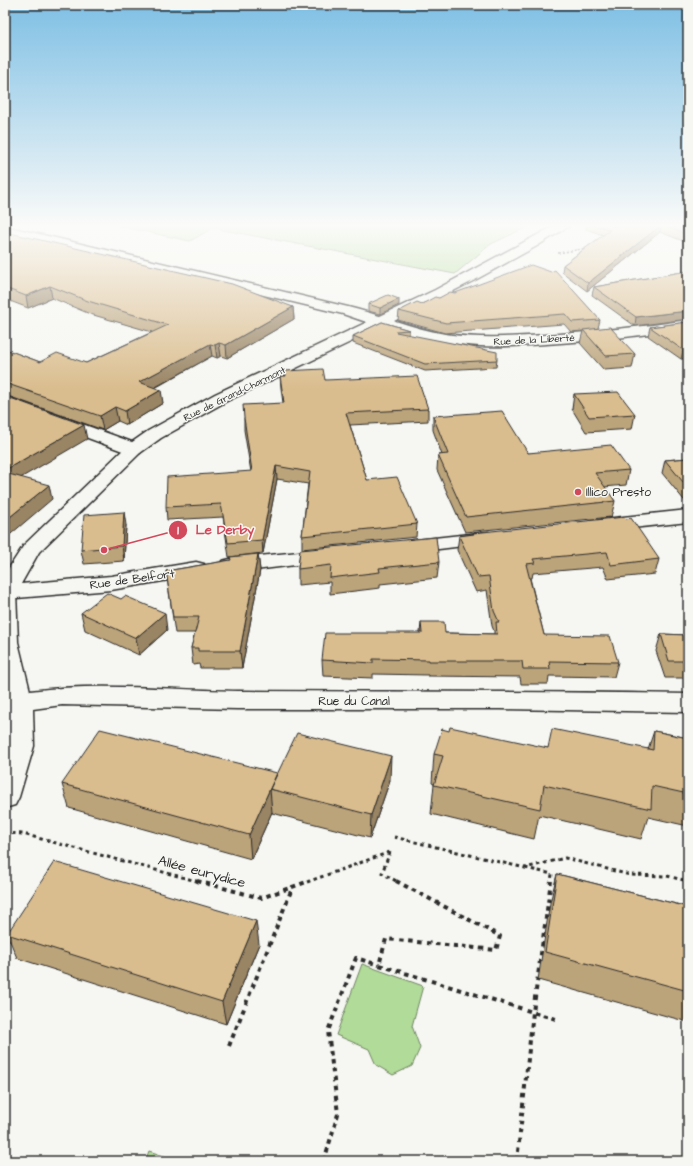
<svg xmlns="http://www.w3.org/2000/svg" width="693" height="1166" font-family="'Architects Daughter',sans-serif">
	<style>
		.green { fill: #b1db98; stroke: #6e8362 }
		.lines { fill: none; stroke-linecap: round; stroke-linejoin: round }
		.street-casing { stroke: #2b2b2b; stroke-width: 3 }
		.secondary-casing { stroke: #2b2b2b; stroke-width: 3 }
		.path-far2 { stroke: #2b2b2b; stroke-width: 1.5; stroke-dasharray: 2 2; stroke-linecap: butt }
		.path-far1 { stroke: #2b2b2b; stroke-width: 3; stroke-dasharray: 3.5 3.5; stroke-linecap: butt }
		.path { stroke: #2b2b2b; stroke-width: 4; stroke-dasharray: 4.5 4.5; stroke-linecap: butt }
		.street { fill: #f6f6f2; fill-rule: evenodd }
		.secondary { fill: #f6f6f2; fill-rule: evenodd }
		.wall { fill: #bba37a; stroke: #2b2b2b }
		.shaded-wall { fill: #998463; stroke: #2b2b2b }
		.building { fill: #dabd8e; stroke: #2b2b2b }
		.poi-dot { fill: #d1495b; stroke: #f6f6f2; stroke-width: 1.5 }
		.labels { text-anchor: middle; stroke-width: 3; stroke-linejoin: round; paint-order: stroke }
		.far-street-label { font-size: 10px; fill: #2b2b2b; stroke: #f6f6f2 }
		.poi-label { font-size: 12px; fill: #2b2b2b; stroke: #f6f6f2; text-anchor: start }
		.street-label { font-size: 12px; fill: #2b2b2b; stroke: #f6f6f2 }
		.near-street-label { font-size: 14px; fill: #2b2b2b; stroke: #f6f6f2 }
		.leader { fill: none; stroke: #d1495b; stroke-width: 1.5 }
		.callout-dot { fill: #d1495b; stroke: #f6f6f2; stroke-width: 1.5 }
		.mark-label { font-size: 12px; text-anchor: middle; font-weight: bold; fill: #fff }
		.callout-label { font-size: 13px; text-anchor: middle; font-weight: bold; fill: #d1495b; stroke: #f6f6f2; stroke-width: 3; stroke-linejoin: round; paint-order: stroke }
	</style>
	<rect width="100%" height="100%" fill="#f6f6f2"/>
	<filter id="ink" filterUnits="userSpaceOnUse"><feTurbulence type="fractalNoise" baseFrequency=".025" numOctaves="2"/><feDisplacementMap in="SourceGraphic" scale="8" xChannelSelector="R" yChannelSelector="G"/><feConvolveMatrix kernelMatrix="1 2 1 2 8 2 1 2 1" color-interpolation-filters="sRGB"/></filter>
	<g filter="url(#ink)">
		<path class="green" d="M119,226H529L491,244L455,274L213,228L190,241Z
			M362,964L423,986L412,1026L420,1048L412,1066L393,1075L376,1065L369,1049L336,1035Z
			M149,1151L179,1161H145Z"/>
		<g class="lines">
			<defs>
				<path id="street" d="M5,226L348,307C381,315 411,328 445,334C478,339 512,337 545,335C593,332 641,327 688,320V328C641,336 594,341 546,344C517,346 487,348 458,344C419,340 380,327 343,314L5,233Z
					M5,396L140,445L143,449L140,453L134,454L128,453L5,407Z
					M5,585L13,587L16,592L18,642L30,691C98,682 170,690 238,691C388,692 538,691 688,694V712L500,709H237L62,705L33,709L34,746L19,797L15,805L5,808V754C10,737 9,709 5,691Z"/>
				<path id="secondary" d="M554,226H569L537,246L475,280L382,327L227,401L161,438L140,453L39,552L21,584L111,576L196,562L204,564L207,569L204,574L111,590L5,599V574L24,545L128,445L148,431L215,394L435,290Z
					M688,510V522L604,531L597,529L594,525L597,521L604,519Z
					M488,532L495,534L498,538L495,542L407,553L400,551L397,547L400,543L407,541Z
					M329,549L336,550L340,555L336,560L230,573L222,571L219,566L222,561L230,559Z"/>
			</defs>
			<use href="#street" class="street-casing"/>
			<use href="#secondary" class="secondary-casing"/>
			<path class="path-far2" d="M558,253L588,248"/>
			<path class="path-far1" d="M5,833L23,834L200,882
				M394,837L525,868L565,858L630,875L667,876L688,881
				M390,852L382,873L398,882
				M525,868L552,874L551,882
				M307,882L390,852"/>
			<path class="path" d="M197,881L261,898L309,881
				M396,881L500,936L496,950L386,939L379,965L559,1020
				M229,1046L293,886
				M324,1161L338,1114L328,1031L356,958L379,965
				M517,1161L533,1012L551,881"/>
			<use href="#street" class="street"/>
			<use href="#secondary" class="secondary"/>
		</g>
		<path class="wall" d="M586,226H688V243L660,232L587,291L562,272L563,265L603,235L586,229Z
			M5,235L293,307L294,319L227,358L221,356L217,358L212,356L155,388L163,403L127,425L118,421L103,430L5,395V349L40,362L86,363L152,332L90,314L52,298L28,308L5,299Z
			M688,271L635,326L592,295L594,287Z
			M455,293L600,320L598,328L635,354L632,368L604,370L580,343L583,331L571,332L564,324L445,333L398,320L399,311Z
			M368,304L399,305L380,314L368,311Z
			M382,322L409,330V335L497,360L496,367L425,371L353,343V336Z
			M688,322V358L681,359L648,336L650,327Z
			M285,371L325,380L428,409V421L350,425L367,480L417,524L416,537L302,549V536L308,484L277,479L263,553L229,557L223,517L167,520L166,507L251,472L244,430V418L283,403L281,388L280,376H285Z
			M574,394L635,414L632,429L586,432L572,409Z
			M433,416L528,453L629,470L626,485L604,487L615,501L611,517L465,532L437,470L438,455H442L433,430Z
			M688,458V505L662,473L665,460Z
			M126,525L124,561L84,564L81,550Z
			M473,533L659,559L655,574L608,579L603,567L533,573L532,578H530L544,635L618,662L614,677L549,676L548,684H521L520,677L428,676V675L373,674V678L323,676L322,660L420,633L421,622L445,633L494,634V631L492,626L487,590L476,592L457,550L459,536L473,534Z
			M300,550L439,562L437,578L380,584V588L330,594V582L298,585V569Z
			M258,554L260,570L242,668H200L199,664L193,665L191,648L195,633H175L166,571L231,560Z
			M81,613L167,630L139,655L85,630Z
			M661,634L688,635V678H665L656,651Z
			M654,731L688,738V826L648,817L641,839L539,815L534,839L431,814L434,784L432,783L434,754L548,748L648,749Z
			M277,775L390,780L370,838L272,813V812L251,859L69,808L62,784Z
			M557,874L688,907V1022L538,980L550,903Z
			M7,934L259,944L226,1024L17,958Z"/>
		<path class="shaded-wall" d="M660,226H661L660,232L587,291L588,283Z
			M50,286L52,298L28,308L26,296Z
			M399,299V305L380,314V308Z
			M293,307L294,319L227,358L226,345Z
			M688,311V319L635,326L636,317Z
			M219,343L221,356L217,358L215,345Z
			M210,344L212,356L141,395L139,382Z
			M688,349V358L681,359L683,350Z
			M161,390L163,403L127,425L125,411Z
			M115,407L118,421L103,430L100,416Z
			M84,425L87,439L5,487V470Z
			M276,466L277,479L263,553L262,540Z
			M49,485L52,499L5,539V521Z
			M124,512L126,525L124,561L122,546Z
			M258,554L260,570L242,668L240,651Z
			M165,613L167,630L139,655L136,638Z
			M391,756L390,780L370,838L371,815Z
			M277,773L278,791L270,789L272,812L251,859L249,835Z
			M256,921L259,944L226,1024L222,1002Z"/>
		<path class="building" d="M599,226H660L588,283L563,265L610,230Z
			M665,226H688V235Z
			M10,233L232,284L293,307L226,345L219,343L215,345L210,344L139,382L161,390L125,411L115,407L100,416L5,383V349L40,362L57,353L86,363L168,325L88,301L50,286L26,296L5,288V235Z
			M531,265L551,272L555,270L600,320L572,322L565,314L446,323L399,311L417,302L422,304L435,297L439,298L450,292L455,293Z
			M688,271V311L636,317L594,287Z
			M388,295L399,299L380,308L368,304Z
			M382,322L409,330L396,331V332L497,352V360L425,364L353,336Z
			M688,322V349L683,350L650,327Z
			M610,327L635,354L606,356L583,330Z
			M323,369L325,380L417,376L428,409L346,413L367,480L397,477L417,524L302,536L310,472L276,466L262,540L228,543L221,504L166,507L167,477L252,471L244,418L243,405L284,403L280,376H286L285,371Z
			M618,392L635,414L589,417L574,394Z
			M5,396L84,425L5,470Z
			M502,411L528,453L611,445L629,470L595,473L615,501L466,517L438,455L448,454L433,416Z
			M688,458V488L665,460Z
			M5,473L49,485L5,521Z
			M124,512L122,546L81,550L84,515Z
			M624,517L626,519L631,518L659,559L611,565L607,552L533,559L535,563L526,564L544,635L610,636L618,662L549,661L550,669H523L522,661H429V660L373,659V663L322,660L325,633H422L421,622H444L445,633L497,634L496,622H499L494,611L489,576L478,577L459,536L474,534L473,533Z
			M436,537L439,562L379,568L380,572L330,578L331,565L298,569L300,550Z
			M258,554L240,651H198V648H191L199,617H173L166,571L231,560L230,557Z
			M107,593L121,599L125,596L165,613L136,638L81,613Z
			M661,634L688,635V661H669Z
			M450,727L548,748L552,729L653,750L654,731L688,738V794L652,786L651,809L544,785L540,809L434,785L443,756L434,754L442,729L449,731Z
			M100,729L277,773L249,835L62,784Z
			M297,733L391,756L371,815L270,789Z
			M54,862L256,921L222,1002L7,934Z
			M557,874L688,907V991L545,952Z"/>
	</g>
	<linearGradient id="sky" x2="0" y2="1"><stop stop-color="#7ebfe4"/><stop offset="0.58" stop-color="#fbfbf9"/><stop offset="1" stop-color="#fbfbf9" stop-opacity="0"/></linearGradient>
	<rect width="693" height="389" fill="url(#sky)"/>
	<circle class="poi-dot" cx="578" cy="492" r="4"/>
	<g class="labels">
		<g class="far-street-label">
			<text transform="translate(534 339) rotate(-3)" y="4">Rue de la Liberté</text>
			<text transform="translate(234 393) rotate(-26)" y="4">Rue de Grand-Charmont</text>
		</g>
		<g class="poi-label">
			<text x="586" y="496">Illico Presto</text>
		</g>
		<g class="street-label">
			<text transform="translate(132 579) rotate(-8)" y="4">Rue de Belfort</text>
			<text x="354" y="705">Rue du Canal</text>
		</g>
		<g class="near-street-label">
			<text transform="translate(202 871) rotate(15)" y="5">Allée eurydice</text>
		</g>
	</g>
	<path class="leader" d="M104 550L178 530"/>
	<g class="callout-dot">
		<circle cx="104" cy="550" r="4"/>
		<circle cx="178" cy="530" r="10"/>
	</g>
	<g class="mark-label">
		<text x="178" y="534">1</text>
	</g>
	<g class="callout-label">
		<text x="225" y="534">Le Derby</text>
	</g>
	<rect width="693" height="1166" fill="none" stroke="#f6f6f2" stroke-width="20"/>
	<rect x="10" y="10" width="673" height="1146" fill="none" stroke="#2b2b2b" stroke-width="1.5" filter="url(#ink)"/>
</svg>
